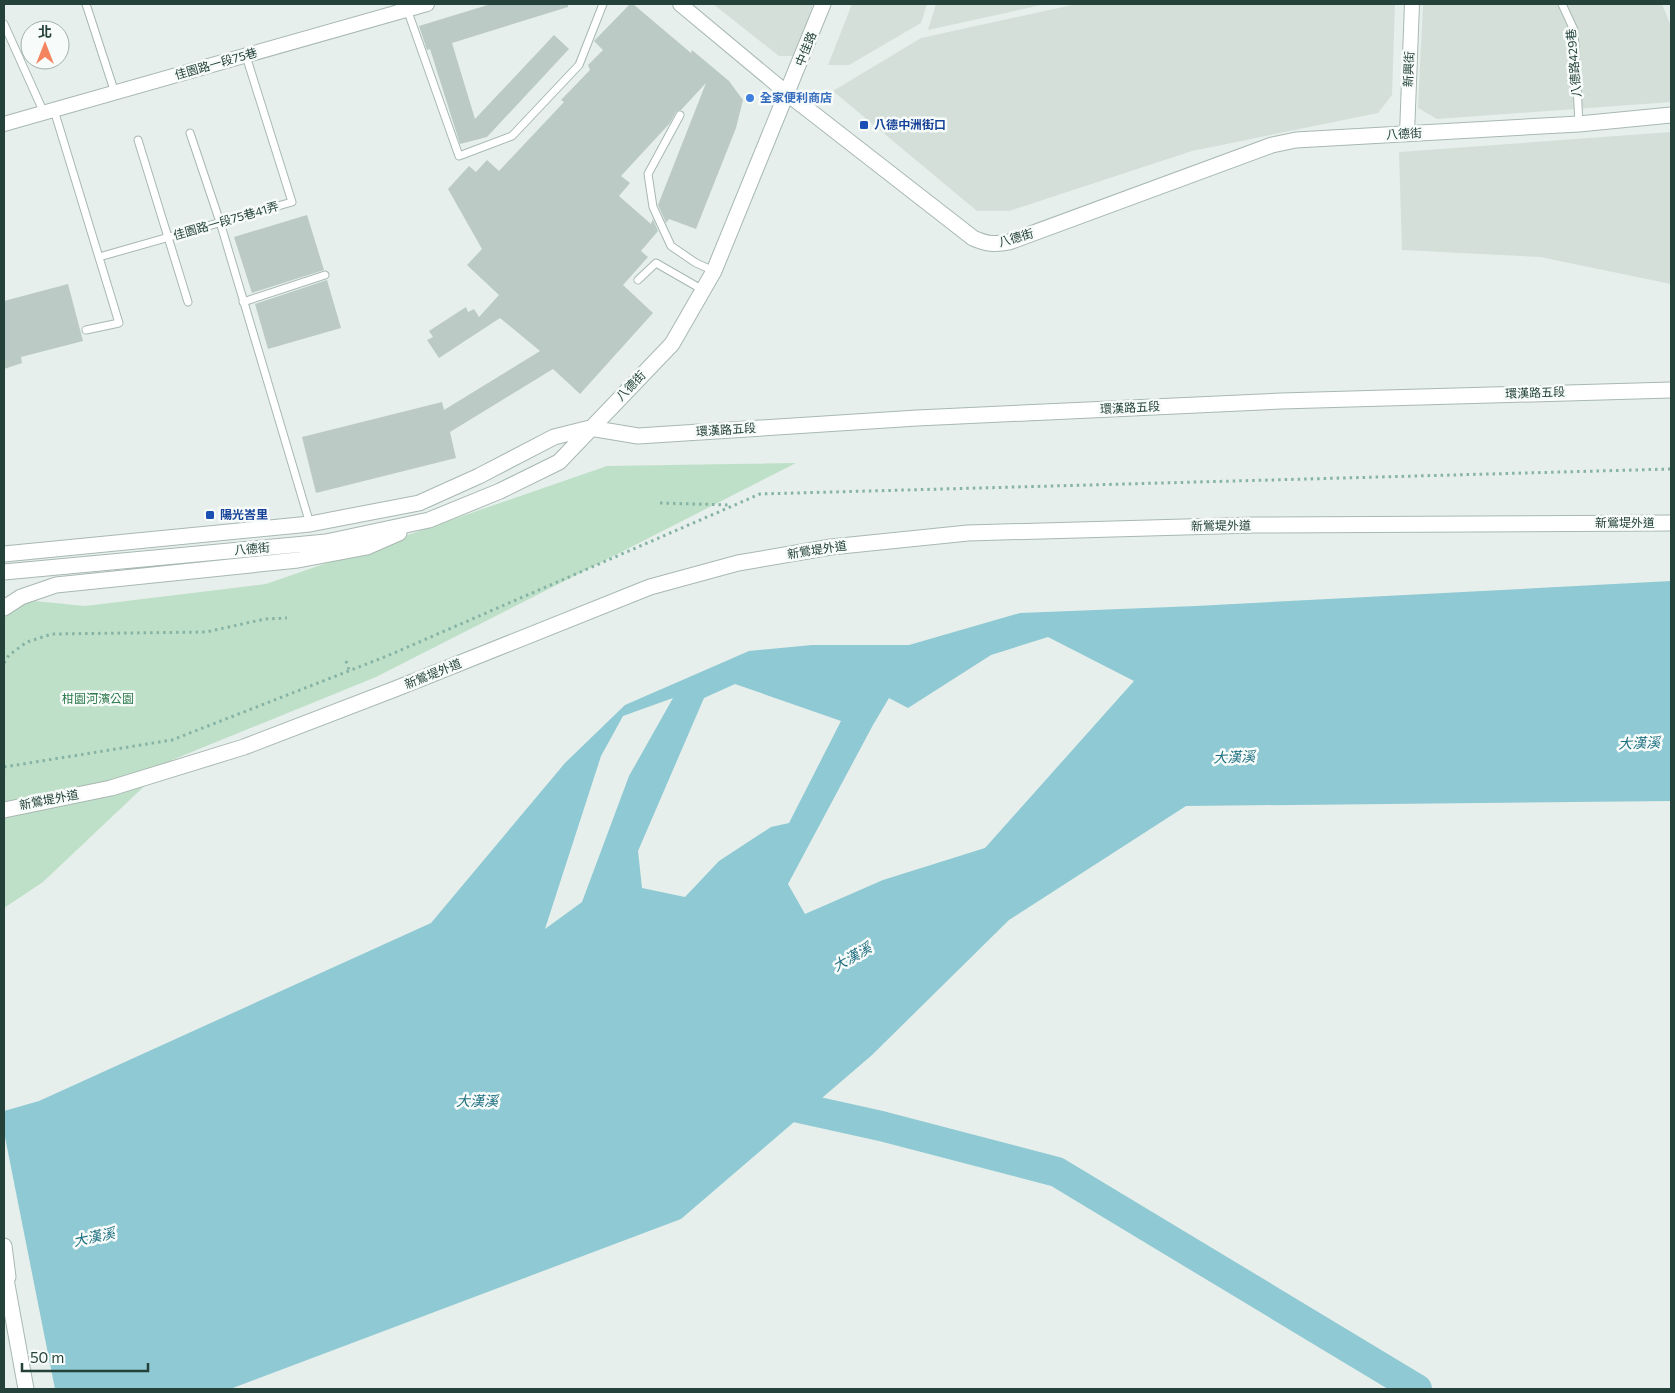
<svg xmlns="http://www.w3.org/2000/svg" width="1675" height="1393" font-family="Commissioner,'Noto Sans TC',sans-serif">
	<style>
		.built { fill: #d4dfda }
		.green { fill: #bfe0c8 }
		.water { fill: #8ec9d4; fill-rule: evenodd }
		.pier { fill: #e6efeb }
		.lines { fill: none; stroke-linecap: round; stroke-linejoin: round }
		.river { stroke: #8ec9d4; stroke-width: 30 }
		.building { fill: #bbcac4 }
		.service-casing { stroke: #a8b8b2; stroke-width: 9 }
		.minor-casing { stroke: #a8b8b2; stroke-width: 16 }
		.tertiary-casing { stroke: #a8b8b2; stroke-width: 17 }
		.path { stroke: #86b3a5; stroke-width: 3; stroke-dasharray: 2.5 4; stroke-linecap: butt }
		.service { stroke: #fff; stroke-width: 7 }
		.minor { stroke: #fff; stroke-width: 14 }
		.tertiary { stroke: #fff; stroke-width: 15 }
		.shop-dot { fill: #3f7fe0; stroke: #f7fbf9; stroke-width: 2 }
		.transit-dot { fill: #1a4fb4; stroke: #f7fbf9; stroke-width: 2 }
		.labels { text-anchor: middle; stroke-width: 5; stroke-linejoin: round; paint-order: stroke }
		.street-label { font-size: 12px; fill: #24423a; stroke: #f7fbf9 }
		.shop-label { font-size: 12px; font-weight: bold; fill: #366cbe; stroke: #f7fbf9; text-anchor: start }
		.transit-label { font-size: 12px; font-weight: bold; fill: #164399; stroke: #f7fbf9; text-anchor: start }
		.park-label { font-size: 12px; fill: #2d7a4b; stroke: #f7fbf9 }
		.water-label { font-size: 14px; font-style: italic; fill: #1c6f80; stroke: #f7fbf9 }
	</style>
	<rect width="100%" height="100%" fill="#e6efeb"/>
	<path class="built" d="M713,4H813L796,56H779Z
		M852,4H927L921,23L849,65H828Z
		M936,4H1046L928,30Z
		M1077,4H1395L1392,95L1378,113L1192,151L1009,211H977L833,91L921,38Z
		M1423,4H1662L1671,26V102L1437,119L1418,108Z
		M1671,132V284L1540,257L1402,250L1399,152Z"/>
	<path class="green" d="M796,463L376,677L172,760L43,882L4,908V598L85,606L266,584L607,466Z"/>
	<path class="water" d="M1671,581V801L1186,806L1009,920L872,1055L681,1219L230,1389H4V1111L39,1101L431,923L565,763L625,705L749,651L812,645H909L1020,613L1196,606ZM1048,637L1134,681L985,848L883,880L805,914L788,884L873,725L889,698L908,708L991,655ZM735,684L841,721L789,823L771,827L719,861L685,897L642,888L638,851L704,698ZM673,698L629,776L582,902L545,929L601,756L623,716Z"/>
	<path class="pier" d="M4,1132L55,1389H4Z"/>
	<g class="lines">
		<path class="river" d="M768,1101L881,1126L1057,1172L1417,1389"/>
	</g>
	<path class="building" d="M491,4H568V7L452,43L475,119L554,35L569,49L487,137L460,144L430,49L427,50L419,26Z
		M630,4H633L691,53L692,50L729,81L743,100L736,128L696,229L669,219L666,223L658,205L706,83L681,110L676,112L670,123L621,176L630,183L619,196L651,224L653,219L658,231L641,251L648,257L623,285L653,313L580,394L553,369L450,432L456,458L316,493L302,437L442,402L444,410L540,351L500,318L439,358L427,340L433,337L429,331L466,307L468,312L474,309L479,317L499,295L467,265L482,249L448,189L469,166L476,172L487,160L499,171L564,102L561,100L590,70L588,65L603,50L594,41Z
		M307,215L324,270L252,293L234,237Z
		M327,280L341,328L268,349L255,304Z
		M68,284L83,341L21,357L22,363L4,369V301Z"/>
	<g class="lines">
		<defs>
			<path id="service" d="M86,4L115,93
				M399,4L407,9L459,156L512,136L579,65L603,4
				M1562,4L1574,30L1579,124
				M4,24L44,113
				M54,110L119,323L86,330
				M680,115L648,174L653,207L671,246L696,263L714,271
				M190,133L220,222L310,524
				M138,140L188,302
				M99,257L292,202L246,56
				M638,280L656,263L703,290
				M243,302L325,275"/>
			<path id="minor" d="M680,4L788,94
				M4,124L427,4
				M1407,134L1412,4"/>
			<path id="tertiary" d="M788,94L973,238C986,244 995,245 1009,242L1272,145L1296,140L1579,124L1671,115
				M4,554L310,524L419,503L479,476L554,437L590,428L638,436L917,418L1281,401L1671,390
				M4,572L326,542L429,520L500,491L559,462L672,344L714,271L823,4
				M4,608L21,597L56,585L298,560L367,547L399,533
				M4,810L111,788L244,747L395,689L650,587L738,563L831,547L968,533L1255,525L1671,523
				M4,1246L8,1277
				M4,1268L26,1389"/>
		</defs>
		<use href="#service" class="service-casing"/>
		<use href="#minor" class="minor-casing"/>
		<use href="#tertiary" class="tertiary-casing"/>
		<path class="path" d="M660,503L730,505
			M346,661L349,670
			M4,663L9,655L27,642L52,634L206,632L265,619L287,618
			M4,767L172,740L387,656L760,494L1671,469"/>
		<use href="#service" class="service"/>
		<use href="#minor" class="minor"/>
		<use href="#tertiary" class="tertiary"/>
	</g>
	<circle class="shop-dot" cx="750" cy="98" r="5"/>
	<g class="transit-dot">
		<rect x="859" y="120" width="10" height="10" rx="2.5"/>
		<rect x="205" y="510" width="10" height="10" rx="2.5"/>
	</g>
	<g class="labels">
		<g class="street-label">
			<text transform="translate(806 49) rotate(-68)" y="4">中佳路</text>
			<text transform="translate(1574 63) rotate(-95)" y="4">八德路429巷</text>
			<text transform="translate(216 64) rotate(-16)" y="4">佳園路一段75巷</text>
			<text transform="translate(1409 69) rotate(-88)" y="4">新興街</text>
			<text transform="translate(1404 134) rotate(-3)" y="4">八德街</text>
			<text transform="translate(226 221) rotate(-16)" y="4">佳園路一段75巷41弄</text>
			<text transform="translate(1016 238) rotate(-16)" y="4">八德街</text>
			<text transform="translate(631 386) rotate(-46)" y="4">八德街</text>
			<text transform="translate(1535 393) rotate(-2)" y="4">環漢路五段</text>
			<text transform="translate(1130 408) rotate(-3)" y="4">環漢路五段</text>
			<text transform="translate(726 430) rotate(-4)" y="4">環漢路五段</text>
			<text x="1625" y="527">新鶯堤外道</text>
			<text transform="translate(1221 526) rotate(-1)" y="4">新鶯堤外道</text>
			<text transform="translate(252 549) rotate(-5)" y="4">八德街</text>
			<text transform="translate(817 550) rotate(-9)" y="4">新鶯堤外道</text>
			<text transform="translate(433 674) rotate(-22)" y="4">新鶯堤外道</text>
			<text transform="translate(49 800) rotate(-11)" y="4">新鶯堤外道</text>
		</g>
		<g class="shop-label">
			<text x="760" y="102">全家便利商店</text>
		</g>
		<g class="transit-label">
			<text x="874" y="129">八德中洲街口</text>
			<text x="220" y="519">陽光峇里</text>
		</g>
		<g class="park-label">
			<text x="98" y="703">柑園河濱公園</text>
		</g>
		<g class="water-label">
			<text transform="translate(1639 743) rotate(-2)" y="5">大漢溪</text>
			<text transform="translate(1234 757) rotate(-2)" y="5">大漢溪</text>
			<text transform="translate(852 957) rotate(-30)" y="5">大漢溪</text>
			<text x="477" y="1106">大漢溪</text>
			<text transform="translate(94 1237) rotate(-12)" y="5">大漢溪</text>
		</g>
	</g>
	<rect width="1675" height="1393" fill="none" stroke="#24423a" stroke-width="10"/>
	<g transform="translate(45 45)"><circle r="24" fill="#f7fbf9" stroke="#a3b1ad"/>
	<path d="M0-4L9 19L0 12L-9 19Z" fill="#f4845f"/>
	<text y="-8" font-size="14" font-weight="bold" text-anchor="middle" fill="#24423a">北</text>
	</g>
	<path d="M22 1363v8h126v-8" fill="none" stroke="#24423a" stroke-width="2.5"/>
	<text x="30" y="1363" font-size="15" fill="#24423a" stroke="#f7fbf9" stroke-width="4" paint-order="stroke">50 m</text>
</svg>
